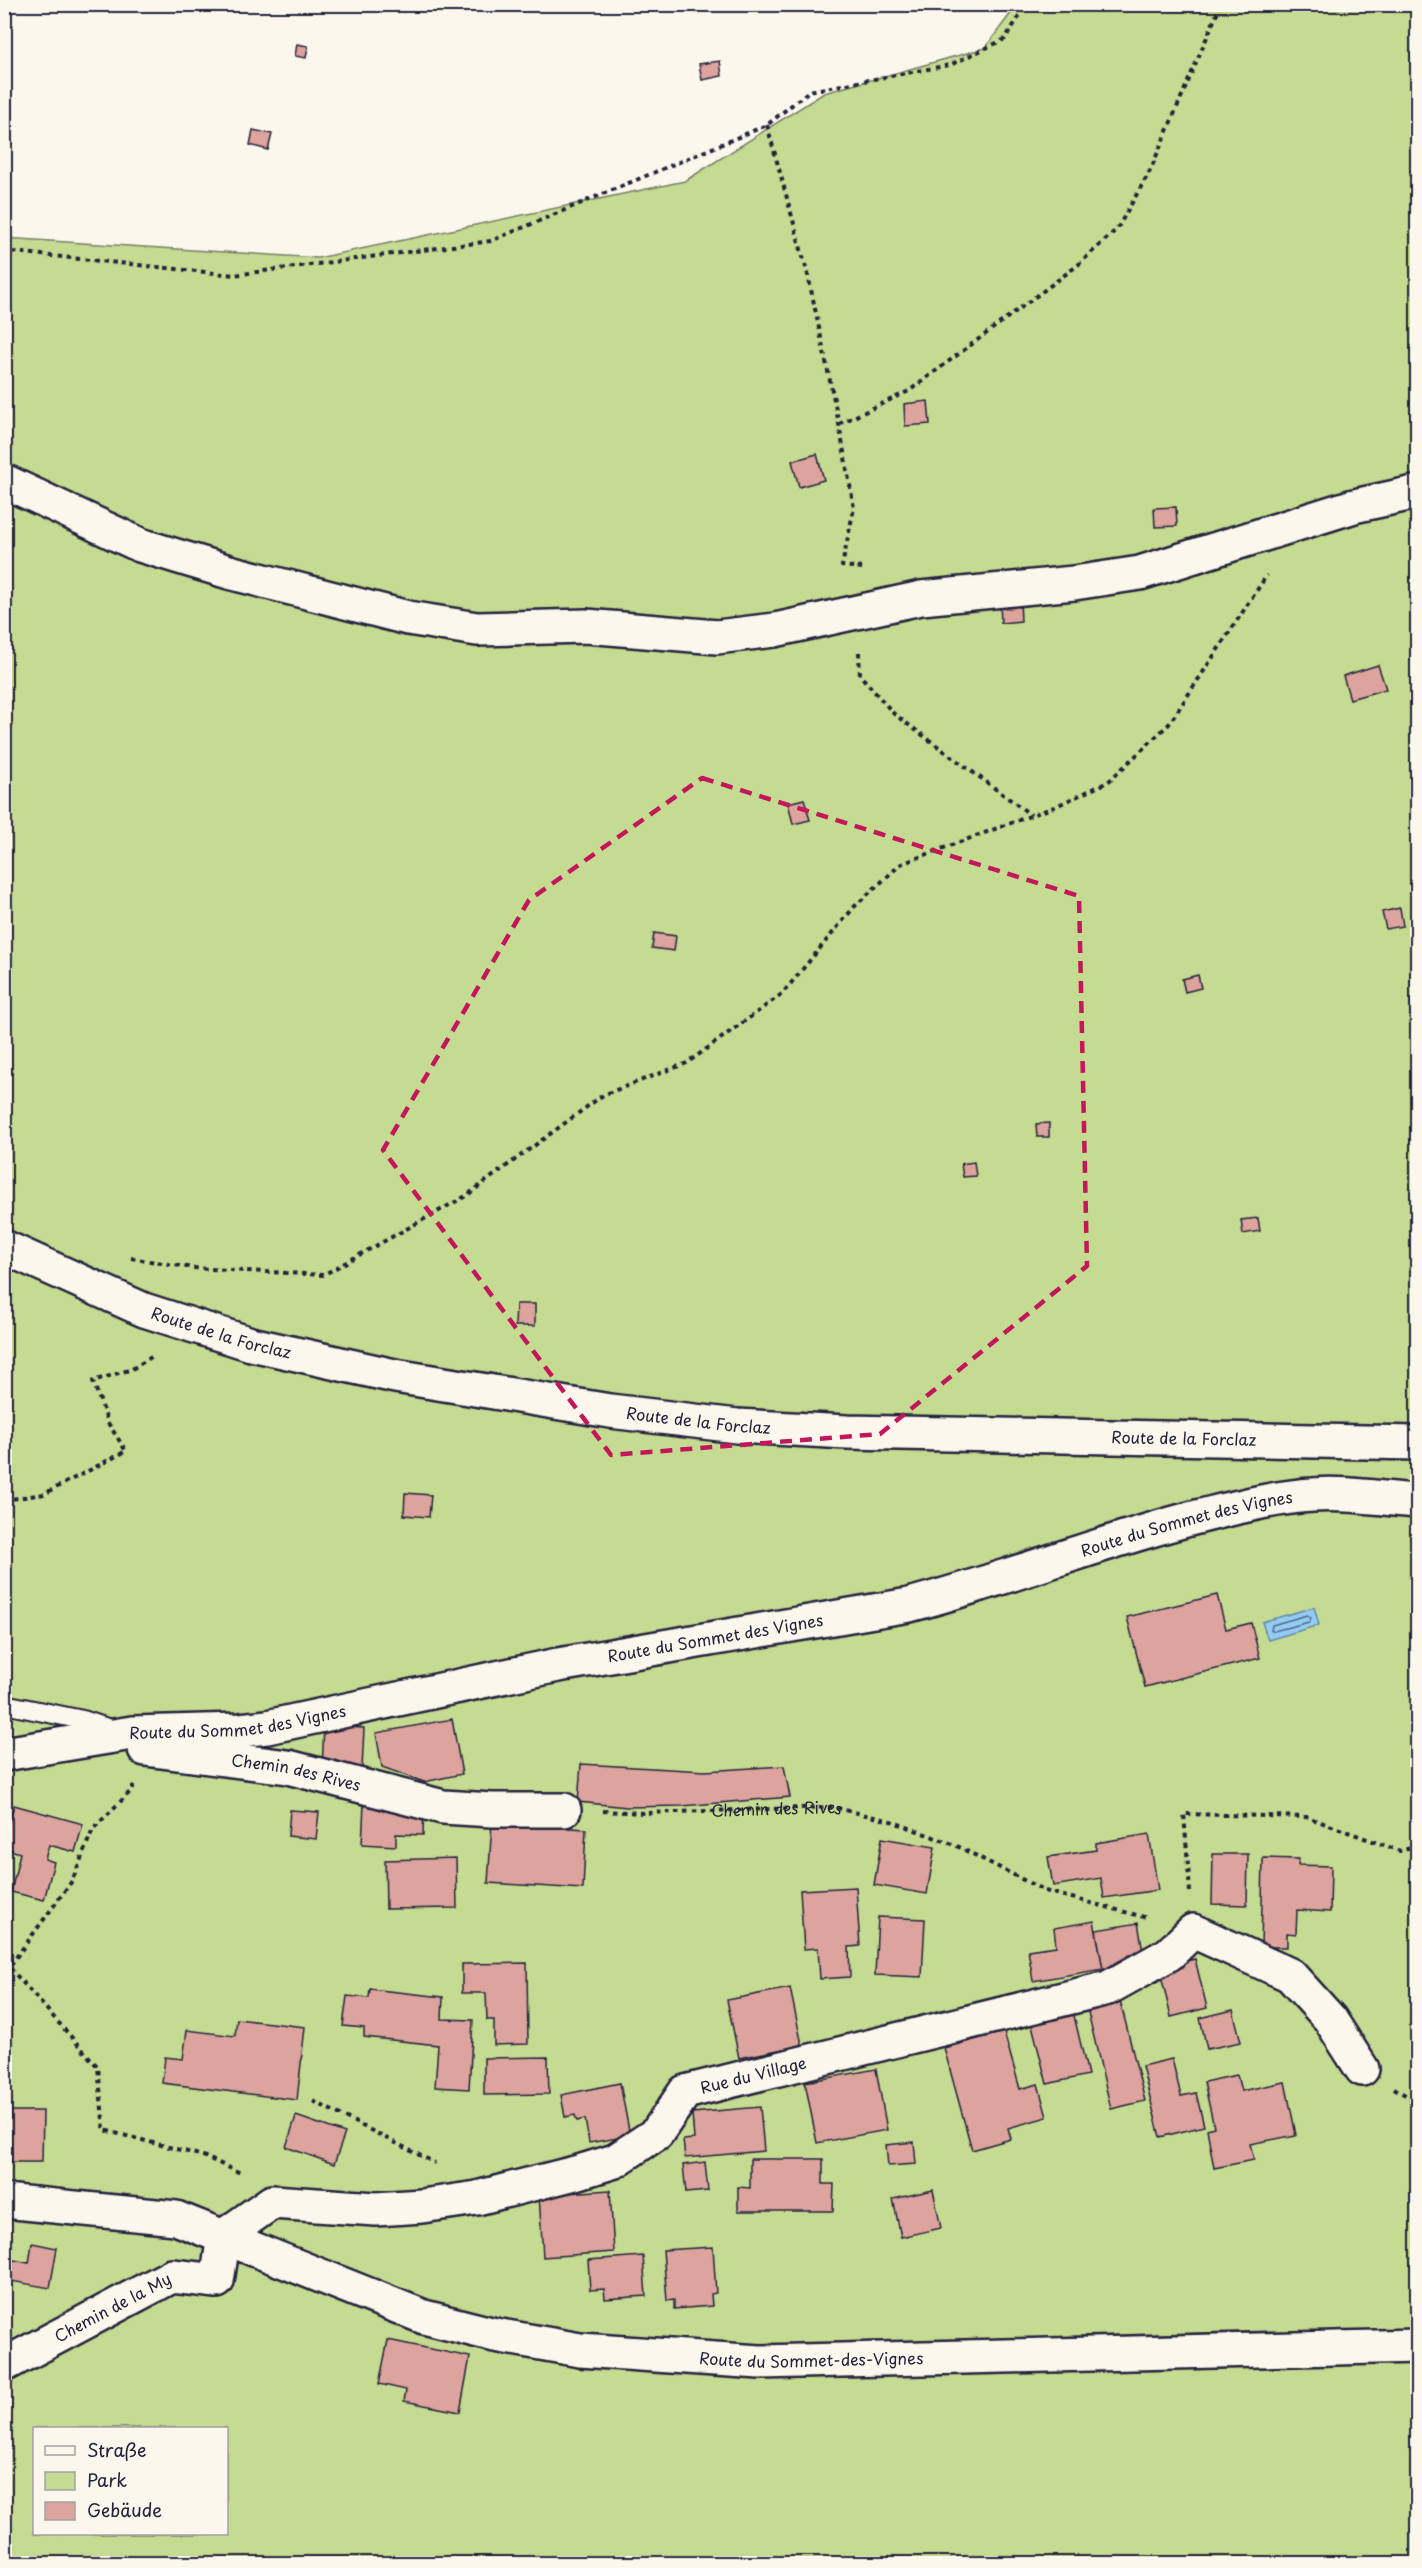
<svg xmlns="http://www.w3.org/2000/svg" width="1422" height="2568" font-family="'Playpen Sans',sans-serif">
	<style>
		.green { fill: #c5db91; stroke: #747e66; stroke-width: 1.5; fill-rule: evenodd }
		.water { fill: #94cdf4; stroke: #6689aa; stroke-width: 1.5 }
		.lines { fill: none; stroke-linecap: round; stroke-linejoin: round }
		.shore { stroke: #506685; stroke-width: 1.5 }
		.building { fill: #dda39d; stroke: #22223b; stroke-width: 1.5 }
		.service-casing { stroke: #22223b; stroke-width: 22 }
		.minor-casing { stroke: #22223b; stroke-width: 38 }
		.secondary-casing { stroke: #22223b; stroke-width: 38 }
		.path { stroke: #22223b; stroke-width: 4; stroke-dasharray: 4.5 4.5; stroke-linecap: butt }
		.service { stroke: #fbf7ec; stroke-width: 18 }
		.minor { stroke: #fbf7ec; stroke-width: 33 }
		.secondary { stroke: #fbf7ec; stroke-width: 33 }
		.marked { fill: none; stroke: #c2185b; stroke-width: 4.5; stroke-dasharray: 12 8; stroke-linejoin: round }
		.labels { text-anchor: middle; stroke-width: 5; stroke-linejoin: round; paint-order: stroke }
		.street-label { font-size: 16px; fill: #22223b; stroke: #fbf7ec }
	</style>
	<rect width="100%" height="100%" fill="#fbf7ec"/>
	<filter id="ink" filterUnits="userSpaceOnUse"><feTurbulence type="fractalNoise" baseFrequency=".0167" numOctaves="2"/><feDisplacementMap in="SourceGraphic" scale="12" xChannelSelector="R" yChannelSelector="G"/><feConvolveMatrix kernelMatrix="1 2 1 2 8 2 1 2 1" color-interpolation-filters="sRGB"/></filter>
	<g filter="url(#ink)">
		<path class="green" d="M1017,5H1417V2563H5L4,238L318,258L685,181L824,93L985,48ZM34,2428H226V2534H34Z"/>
		<path class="water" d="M1314,1607L1319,1625L1268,1640L1262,1622Z"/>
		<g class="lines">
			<path class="shore" d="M1307,1615L1311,1618L1309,1622L1274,1631L1271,1630L1272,1625Z"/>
		</g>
		<path class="building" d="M297,44L308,46L306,58L295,56Z
			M720,61L722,76L702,80L699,64Z
			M253,130L272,134L268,150L250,145Z
			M928,401L930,424L905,426L904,404Z
			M817,454L824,480L799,487L792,461Z
			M1176,507L1177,526L1155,527L1154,508Z
			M1020,600L1021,621L1001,623L1000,602Z
			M1378,665L1386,689L1350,699L1343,676Z
			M804,799L810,820L793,824L788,803Z
			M1400,908L1403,926L1386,929L1382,912Z
			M654,933L676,936L674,951L652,948Z
			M1198,975L1201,988L1185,992L1182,979Z
			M1049,1123V1137H1037L1036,1124Z
			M974,1162L976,1176L963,1177L961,1164Z
			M1258,1218L1260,1231L1243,1234L1241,1220Z
			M516,1304H535V1326H515Z
			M405,1493L431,1495L429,1517L404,1515Z
			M1217,1595L1226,1629L1251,1623L1260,1658L1145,1687L1127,1617Z
			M452,1719L462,1774L424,1782L382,1767L376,1733Z
			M324,1726L364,1728L362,1770L322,1768Z
			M581,1764L705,1771L784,1766L790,1797L682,1806L627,1807L578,1802Z
			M364,1804L424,1807L423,1835L396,1834V1846L362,1844Z
			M14,1805L83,1824L75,1852L49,1845L45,1859L54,1862L44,1900L11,1892L20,1853L4,1848V1840Z
			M290,1810L319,1812L316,1839L288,1836Z
			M492,1823L586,1829L583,1889L488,1883Z
			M1149,1834L1158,1890L1104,1898L1101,1878L1053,1886L1048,1857L1096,1850V1843Z
			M882,1838L935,1847L927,1894L874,1885Z
			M1213,1854H1248L1247,1905L1212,1904Z
			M456,1858L457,1908L386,1909L385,1860Z
			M1263,1858L1299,1859L1298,1865L1331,1866L1330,1912L1297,1910L1296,1934L1287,1933V1947H1261Z
			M856,1887L860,1946L849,1947L850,1977L820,1979L818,1948L804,1949L800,1890Z
			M878,1917L925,1919L922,1977L875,1975Z
			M1094,1921L1103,1969L1033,1981L1028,1950L1056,1946L1054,1928Z
			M1138,1923L1145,1962L1103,1969L1096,1930Z
			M1195,1959L1207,2008L1171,2017L1159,1967Z
			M527,1963L528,2044L494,2045V2020H487L486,1993H462V1964Z
			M790,1988L802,2045L739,2058L727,2000Z
			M370,1989L443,1997L442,2019L473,2020L469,2089L435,2087L438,2045L364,2037V2028L343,2026L347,1996L369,1998Z
			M1120,2000L1145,2101L1111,2109L1087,2008Z
			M1072,2007L1088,2075L1047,2084L1030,2017Z
			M1233,2010L1241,2042L1207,2049L1200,2018Z
			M237,2019L305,2027L297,2100L162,2083L165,2057L183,2059L187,2030L235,2036Z
			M1418,2031V2074L1411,2032Z
			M1004,2032L1020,2089L1038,2084L1047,2117L1008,2128L1011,2139L972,2150L944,2048Z
			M548,2057L549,2094L484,2095V2058Z
			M1172,2059L1181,2096L1196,2093L1204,2126L1160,2137L1142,2066Z
			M876,2069L887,2130L817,2143L805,2082Z
			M1237,2075L1241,2091L1285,2082L1296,2135L1250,2144L1254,2160L1214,2168L1207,2129L1214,2127L1204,2082Z
			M620,2083L630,2136L589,2143L585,2119L577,2121L575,2115L565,2117L561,2095Z
			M760,2107L764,2151L685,2158L683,2140L694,2139L692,2113Z
			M4,2111H43L42,2162H4Z
			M296,2116L345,2133L334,2164L286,2147Z
			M914,2142L916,2164L888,2166L886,2145Z
			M750,2159H823V2184H834L833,2211H738V2187L750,2188Z
			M705,2162L708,2191L686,2193L683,2165Z
			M610,2190L614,2252L543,2257L539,2195Z
			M933,2190L941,2228L901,2237L893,2199Z
			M32,2243L57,2248L50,2288L5,2280L8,2259L29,2263Z
			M713,2247L716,2293L711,2294L712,2306L674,2309V2300L667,2301L663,2250Z
			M643,2256L646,2296L605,2299L604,2289L590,2290L588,2260Z
			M388,2340L470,2357L460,2412L404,2401L406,2390L379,2384Z"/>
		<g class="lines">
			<defs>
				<path id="service" d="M4,1704L83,1720L113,1730"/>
				<g id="minor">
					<path d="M4,481L140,545L229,572L408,618L477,629L586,626L717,637L775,630L921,598L1074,583L1140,573L1354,506L1418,492"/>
					<path id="s2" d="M145,1749L288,1767L443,1807L492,1810H564"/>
					<path id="s3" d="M4,1754L132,1733L240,1730L267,1727L558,1665L909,1605C1008,1579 1102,1541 1201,1516C1238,1507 1276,1497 1313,1495C1347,1492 1383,1499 1418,1501"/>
					<path id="s4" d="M4,2201L176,2218L424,2317L495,2335L580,2350L760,2362L1418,2346"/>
					<path id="s5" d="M224,2236L272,2202L376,2209L422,2206L477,2198L579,2172L615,2161L657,2133L685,2092L1108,1988L1169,1954L1193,1931L1290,1975L1330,2019L1362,2069"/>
					<path id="s6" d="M4,2365L172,2276L217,2281L224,2236"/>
				</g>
				<g id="secondary">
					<path id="s7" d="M4,1247L144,1310L251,1344L395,1376L610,1411L737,1426L847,1432L1418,1443"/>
				</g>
			</defs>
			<use href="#service" class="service-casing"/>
			<use href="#minor" class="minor-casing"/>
			<use href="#secondary" class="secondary-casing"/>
			<g class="path">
				<path d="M767,125L808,275L839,424L854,508L842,566L863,568"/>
				<path d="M4,251L234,275L491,241L767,125L809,91L950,65L1005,39L1027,4"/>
				<path d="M839,424L909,391L1078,265L1117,229L1150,171L1221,4"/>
				<path d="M859,652L860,675L894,714L1031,815"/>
				<path d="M131,1258L193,1268L323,1275L466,1196L603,1095L687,1063L782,994L855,906L901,864L1054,807L1108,782L1169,724L1267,575"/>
				<path d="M4,1500L44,1494L126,1451L108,1423L93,1381L132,1369L153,1356"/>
				<path d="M133,1785V1789L93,1829L72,1881L9,1967L98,2067L104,2130L203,2156L243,2174"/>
				<path id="s1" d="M603,1811L645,1813L832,1807L891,1821L955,1845L1045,1891L1148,1918"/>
				<path d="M1190,1892L1184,1814L1307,1817L1400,1851L1418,1846"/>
				<path d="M1394,2088L1418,2103"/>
				<path d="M313,2101L435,2163"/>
			</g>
			<use href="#service" class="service"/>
			<use href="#minor" class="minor"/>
			<use href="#secondary" class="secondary"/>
		</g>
	</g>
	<path class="marked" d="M702,778L1079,896L1087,1266L880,1434L611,1455L383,1150L529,900Z"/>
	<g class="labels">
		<g class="street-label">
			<text dy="6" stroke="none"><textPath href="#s7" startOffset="234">Route de la Forclaz</textPath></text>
			<text dy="6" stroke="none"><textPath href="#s7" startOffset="720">Route de la Forclaz</textPath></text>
			<text dy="6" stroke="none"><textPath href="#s7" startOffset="1206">Route de la Forclaz</textPath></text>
			<text dy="6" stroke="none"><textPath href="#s3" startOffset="1208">Route du Sommet des Vignes</textPath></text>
			<text dy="6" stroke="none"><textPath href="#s3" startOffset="722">Route du Sommet des Vignes</textPath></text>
			<text dy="6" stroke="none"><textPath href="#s3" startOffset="236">Route du Sommet des Vignes</textPath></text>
			<text dy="6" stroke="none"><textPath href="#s2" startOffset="153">Chemin des Rives</textPath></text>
			<text dy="6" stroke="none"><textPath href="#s1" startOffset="174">Chemin des Rives</textPath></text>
			<text dy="6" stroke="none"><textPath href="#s5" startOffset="578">Rue du Village</textPath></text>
			<text dy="6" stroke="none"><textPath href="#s6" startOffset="123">Chemin de la My</textPath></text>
			<text dy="6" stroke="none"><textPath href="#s4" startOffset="831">Route du Sommet-des-Vignes</textPath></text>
		</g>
	</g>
	<rect width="1422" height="2568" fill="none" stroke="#fbf7ec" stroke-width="24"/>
	<rect x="12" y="12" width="1398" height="2544" fill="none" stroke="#22223b" stroke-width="2" filter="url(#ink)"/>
	<rect x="33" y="2427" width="195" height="108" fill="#fbf7ec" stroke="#a4a2a5" stroke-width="1.5"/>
	<rect x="45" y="2446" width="30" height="9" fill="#fbf7ec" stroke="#a4a2a5" stroke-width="1.5"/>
	<text x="87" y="2457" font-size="18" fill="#22223b">Straße</text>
	<rect x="45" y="2472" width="30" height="18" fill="#c5db91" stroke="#a4a2a5" stroke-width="1.5"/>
	<text x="87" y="2487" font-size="18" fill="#22223b">Park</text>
	<rect x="45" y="2502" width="30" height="18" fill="#dda39d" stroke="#a4a2a5" stroke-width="1.5"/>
	<text x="87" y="2517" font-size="18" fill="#22223b">Gebäude</text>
</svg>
